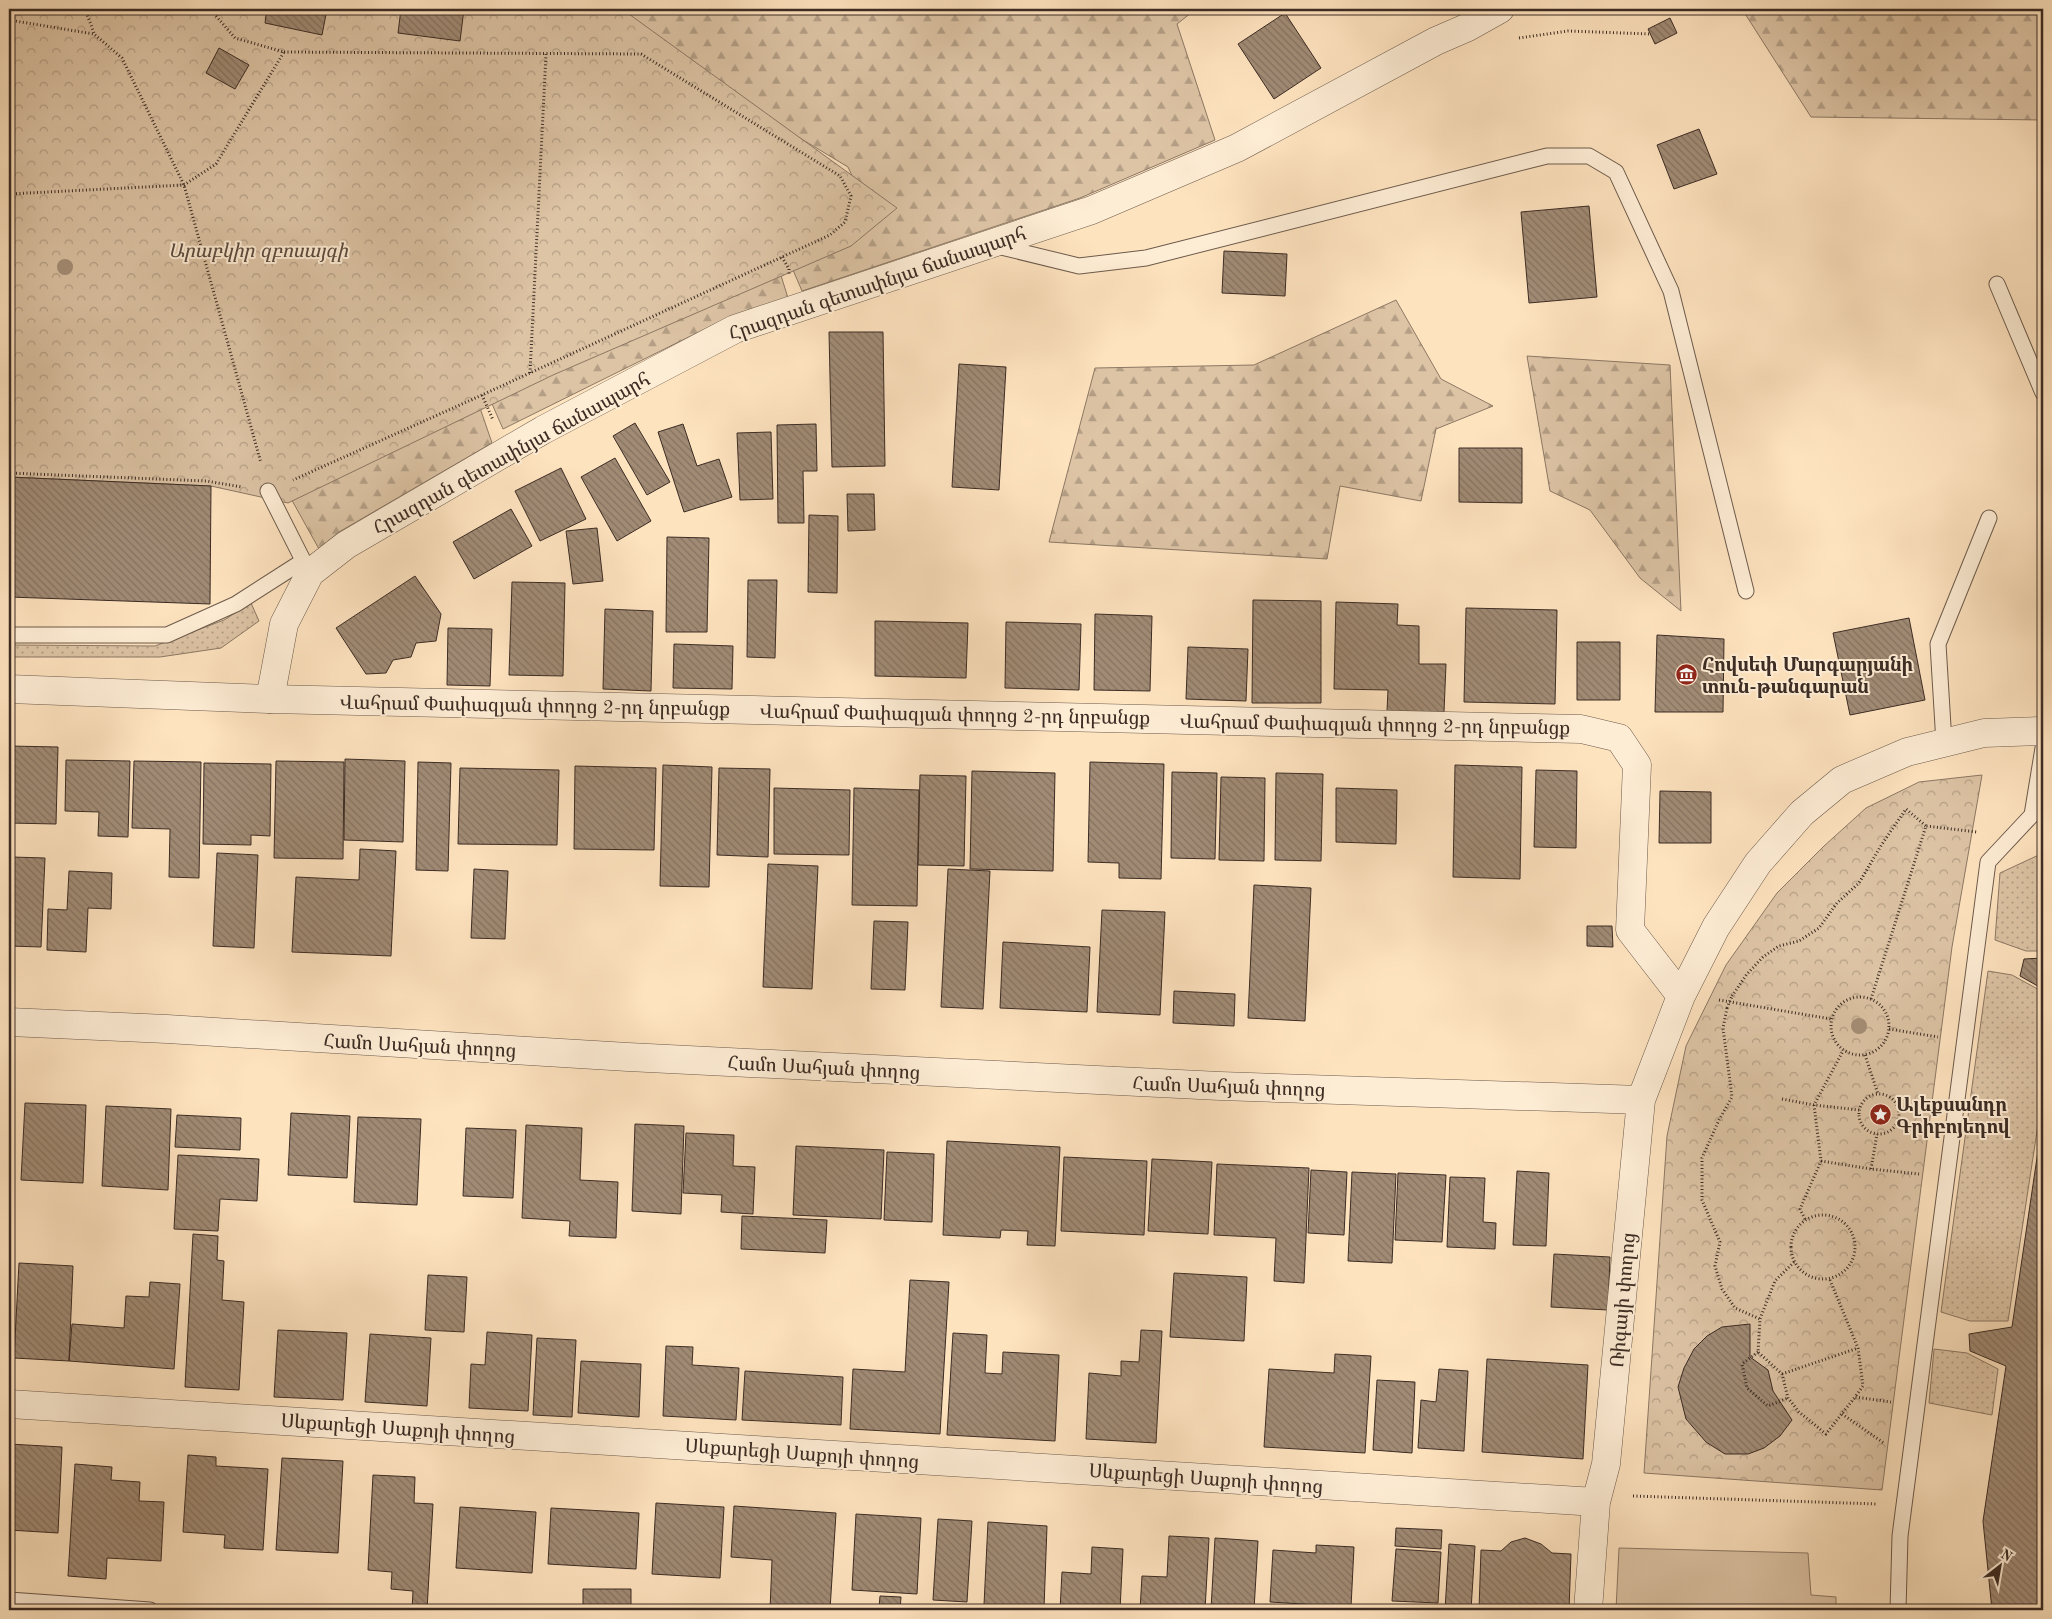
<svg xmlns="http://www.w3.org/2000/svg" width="2052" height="1619" font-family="'Old Standard TT','Noto Serif Armenian',serif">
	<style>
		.grass { fill: url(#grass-dots); stroke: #8c7864 }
		.forest { fill: url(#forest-firs); stroke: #8c7864 }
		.park { fill: url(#park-crowns); stroke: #8c7864 }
		.pitch { fill: #ddc4a5; stroke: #8c7864 }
		.building { fill: url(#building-back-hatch); stroke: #3c2c24 }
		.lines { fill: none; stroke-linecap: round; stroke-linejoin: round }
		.service-casing { stroke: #6c5a4b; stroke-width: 17 }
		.minor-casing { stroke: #6c5a4b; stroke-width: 29 }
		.tertiary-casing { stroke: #6c5a4b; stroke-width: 29 }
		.path { stroke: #3c2c24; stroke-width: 3; stroke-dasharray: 1 2.5; stroke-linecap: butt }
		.service { stroke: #feedd5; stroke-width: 15 }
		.minor { stroke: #feedd5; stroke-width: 28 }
		.tertiary { stroke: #feedd5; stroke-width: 28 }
		.path-bridge { stroke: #3c2c24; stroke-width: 3; stroke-dasharray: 1 2.5; stroke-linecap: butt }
		.tree { fill: #a58f78 }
		.labels { text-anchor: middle; stroke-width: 4; stroke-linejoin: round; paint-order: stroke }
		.park-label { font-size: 19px; font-style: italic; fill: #5c4a3e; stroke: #feedd5 }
		.street-label { font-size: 19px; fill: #3c2c24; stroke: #feedd5 }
		.poi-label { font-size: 19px; font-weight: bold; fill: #3c2c24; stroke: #feedd5; text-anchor: start }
	</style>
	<defs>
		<pattern id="grass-dots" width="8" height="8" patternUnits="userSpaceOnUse" patternTransform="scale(1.25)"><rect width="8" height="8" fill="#ddc4a5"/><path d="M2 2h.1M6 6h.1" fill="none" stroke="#b49f86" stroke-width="1.8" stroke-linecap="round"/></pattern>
		<pattern id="forest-firs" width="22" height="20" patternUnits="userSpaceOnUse" patternTransform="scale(1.25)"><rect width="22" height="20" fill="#ddc4a5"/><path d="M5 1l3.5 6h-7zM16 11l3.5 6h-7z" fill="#b49f86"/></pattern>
		<pattern id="park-crowns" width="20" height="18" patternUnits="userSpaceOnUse" patternTransform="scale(1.25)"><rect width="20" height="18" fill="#ddc4a5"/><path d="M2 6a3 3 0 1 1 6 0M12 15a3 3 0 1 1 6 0" fill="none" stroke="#b49f86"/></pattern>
		<pattern id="building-back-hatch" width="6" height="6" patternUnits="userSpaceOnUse" patternTransform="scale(1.25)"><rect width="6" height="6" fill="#a18b75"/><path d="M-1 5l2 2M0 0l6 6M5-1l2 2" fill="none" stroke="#847260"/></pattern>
	</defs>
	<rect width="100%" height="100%" fill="#fee3bf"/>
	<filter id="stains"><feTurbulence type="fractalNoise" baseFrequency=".004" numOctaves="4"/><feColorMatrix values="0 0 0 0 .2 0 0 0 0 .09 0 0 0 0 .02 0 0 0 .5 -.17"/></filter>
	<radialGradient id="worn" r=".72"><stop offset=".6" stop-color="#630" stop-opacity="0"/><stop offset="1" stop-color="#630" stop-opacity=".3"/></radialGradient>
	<path class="grass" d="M251,603L259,621L221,648L160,657H9V645L155,646L224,620Z
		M2043,853V951H2026L1995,940L2000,873Z
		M1988,971L2012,975L2043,992V1092L2008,1321H1970L1941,1312Z
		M1934,1349L1967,1353L1998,1369L1992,1415L1929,1403Z"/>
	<path class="forest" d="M488,9H1196L1177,24L1215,140L1080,198L802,291L790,263L864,202L848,167L642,43Z
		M1742,9H2043V120L1811,117Z
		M779,269L788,298L729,317L503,429L489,397Z
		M1396,300L1441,379L1493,406L1436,429L1421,501L1340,486L1327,559L1049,542L1095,368L1254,365Z
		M1527,356L1670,365L1681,611L1640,578L1590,510L1550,491Z
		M479,405L492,443L339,532L319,549L289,495Z"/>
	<path class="park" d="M9,9H622L897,208L851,246L553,375L288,503L211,486L9,477Z
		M1982,775L1952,947L1882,1490L1644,1473L1667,1136L1686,1046L1726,965L1777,893L1823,847L1866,808L1919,782Z"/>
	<path class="pitch" d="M1619,1548L1808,1553L1811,1595L1836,1597V1610H1616Z"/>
	<path class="building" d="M267,9H327L322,35L265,23Z
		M401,9H464L460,41L398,33Z
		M1285,13L1321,68L1274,99L1238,44Z
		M1670,18L1677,33L1655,44L1648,29Z
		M219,48L249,65L235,89L206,73Z
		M1699,129L1717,174L1674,189L1657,145Z
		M1589,206L1597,297L1529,303L1521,212Z
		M1224,251L1287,254L1285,296L1222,293Z
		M829,332H883L885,466L832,467Z
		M959,364L1006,367L999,490L952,487Z
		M635,423L670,482L647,495L613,436Z
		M683,424L697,466L719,459L732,497L684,512L658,432Z
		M816,424L817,471H803L804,523H778L777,425Z
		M771,432L773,499L740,500L737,433Z
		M1459,448H1522V503L1459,502Z
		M615,458L651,521L617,541L581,477Z
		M561,468L586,519L540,541L515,491Z
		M9,477L211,486L210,604L9,597Z
		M847,494H874L875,530L848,531Z
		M511,509L532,546L474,579L453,542Z
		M809,515L838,516L837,593L808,592Z
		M597,528L603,581L573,584L566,531Z
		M667,537L709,538L707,632H666Z
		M415,576L441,614L436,641L416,643L411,657L393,660L386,673L366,674L336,628Z
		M748,580H777L775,658L747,657Z
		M512,582L565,583L563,676L509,675Z
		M1253,600L1321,601V703H1252Z
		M1336,602L1398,604L1397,625L1419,626V664H1446L1444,712L1387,711L1388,690L1334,689Z
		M1466,608L1557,610L1555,704L1464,702Z
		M605,609L653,611L651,691L603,689Z
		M1095,614L1152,616L1150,691L1094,690Z
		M1909,618L1925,700L1850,715L1833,633Z
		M875,621L968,623L966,678L875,676Z
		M1006,622L1081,624L1079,690L1005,688Z
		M448,628L492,629L490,686L447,685Z
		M1657,635L1724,639L1723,712H1655Z
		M1577,642H1620V700H1577Z
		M674,644L733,646L732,689L673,688Z
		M1188,647L1248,649L1246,701L1186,699Z
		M9,746L58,747L56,824L9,823Z
		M345,759L405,761L403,842L344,840Z
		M66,760L130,761L128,837L98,836L99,812L65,811Z
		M134,761L201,762L199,878L169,877L170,829L132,828Z
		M276,761L344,762L343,859L274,858Z
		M418,762L451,763L448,871L416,870Z
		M1090,762L1164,764L1161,879L1119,878V863L1088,862Z
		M204,763L271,764L270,836L251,835V845L203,844Z
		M663,765L712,767L709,887L660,886Z
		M1455,765L1522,767L1520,879L1453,877Z
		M575,766L656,768L654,850L574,849Z
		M460,768L559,770L557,845L458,844Z
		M719,768L770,769L768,857L717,855Z
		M1536,770L1577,771L1576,848L1534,847Z
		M972,771L1055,773L1053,871L970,869Z
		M1172,772L1217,773L1215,859L1171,858Z
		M1276,773L1323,774L1321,861L1275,860Z
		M920,775L966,776L964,866L918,865Z
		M1221,777L1265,778L1264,861L1219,860Z
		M774,788L850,790L849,855L774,854Z
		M854,788L919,790L917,906L852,905Z
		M1336,788L1397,790L1396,844L1336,842Z
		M1660,791L1711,792V843H1659Z
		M360,849L396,851L391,956L292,952L296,877L359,880Z
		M217,853L258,855L254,948L213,946Z
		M12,857L45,858L41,947L9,946V890Z
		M768,864L818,866L812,989L763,987Z
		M474,869L508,871L505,939L471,938Z
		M948,869L990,871L983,1009L941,1007Z
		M69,871L112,873L111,909L88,908L86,952L47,950L48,909L67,910Z
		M1254,885L1311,888L1305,1021L1248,1018Z
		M1102,910L1165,912L1160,1015L1097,1012Z
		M874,921L908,922L905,990L871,989Z
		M1587,926H1612L1613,947L1587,946Z
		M1003,942L1090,947L1087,1012L1000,1008Z
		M2043,958V989L2020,976L2024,959Z
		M1174,991L1235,994L1234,1026L1173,1023Z
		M25,1103L86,1105L83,1183L21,1180Z
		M106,1106L171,1109L168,1190L102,1186Z
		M291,1113L350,1116L347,1178L288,1175Z
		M177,1115L241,1118L240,1150L175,1147Z
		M358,1117L421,1119L417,1205L354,1202Z
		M2043,1117V1610H1992L1983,1521L2006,1366L1970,1351L1969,1334L2012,1327Z
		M635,1124L684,1126L681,1214L632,1211Z
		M526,1125L582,1128L580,1180L618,1182L616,1238L569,1236L570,1221L522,1218Z
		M466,1128L516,1130L513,1198L463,1196Z
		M686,1133L734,1135L733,1166L755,1167L753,1214L721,1212L722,1195L683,1193Z
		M947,1141L1060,1147L1055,1246L1027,1245L1028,1231L1001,1230L1000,1238L943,1235Z
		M796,1146L884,1150L881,1219L793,1215Z
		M887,1152L934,1154L932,1222L884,1220Z
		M178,1155L259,1159L257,1201L220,1199L218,1231L174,1229Z
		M1064,1157L1147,1161L1144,1235L1061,1231Z
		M1152,1159L1212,1162L1208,1234L1148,1231Z
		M1217,1164L1309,1168L1304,1283L1274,1281L1276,1238L1214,1235Z
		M1311,1170L1347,1172L1344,1235L1308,1233Z
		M1517,1171L1549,1173L1546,1246L1513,1245Z
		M1352,1172L1396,1174L1392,1263L1348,1261Z
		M1398,1173L1446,1175L1442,1242L1395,1240Z
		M1450,1177L1485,1178L1483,1222L1496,1223L1495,1249L1447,1247Z
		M742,1216L827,1220L825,1253L741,1249Z
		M193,1234L218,1236L217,1260L224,1261L222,1300L244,1302L239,1390L185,1387Z
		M1554,1254L1610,1257L1608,1310L1551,1307Z
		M19,1263L73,1266L69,1361L14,1358Z
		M1174,1273L1247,1277L1244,1341L1170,1337Z
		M428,1275L467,1277L464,1332L425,1330Z
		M910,1280L949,1282L940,1434L850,1429L853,1369L905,1372Z
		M150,1282L180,1284L174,1369L69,1361L72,1324L124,1328L126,1296L149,1297Z
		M1750,1324V1357L1768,1370L1773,1391L1792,1420L1780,1436L1764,1448L1748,1454H1725L1706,1442L1686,1419L1678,1387L1684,1368L1694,1349L1707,1336L1722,1327Z
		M278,1330L347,1333L343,1400L274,1397Z
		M1141,1330L1162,1331L1156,1443L1086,1439L1089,1373L1121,1376V1361L1139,1362Z
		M487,1332L532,1335L528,1411L469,1408L471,1364L485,1365Z
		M953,1333L987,1335L985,1373L1002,1374L1003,1352L1059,1355L1055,1441L947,1435Z
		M370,1334L431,1338L427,1406L365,1402Z
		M537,1338L576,1340L572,1417L533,1415Z
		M666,1346L693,1347L692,1365L739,1368L736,1420L663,1416Z
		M1335,1354L1371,1356L1365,1453L1264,1447L1269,1369L1334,1373Z
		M1487,1359L1588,1365L1583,1459L1482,1452Z
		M581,1361L641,1364L639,1417L578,1413Z
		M1439,1369L1468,1371L1464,1451L1418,1448L1421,1400L1436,1402Z
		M745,1371L843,1377L841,1425L742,1420Z
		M1377,1380L1415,1382L1412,1453L1373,1450Z
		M9,1444L62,1447L58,1533L9,1530Z
		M188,1455L216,1457V1466L268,1469L263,1550L224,1548L225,1535L183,1532Z
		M282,1458L343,1461L338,1553L276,1550Z
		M75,1464L112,1467L111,1480L140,1482L139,1501L164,1502L161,1561L107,1558L106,1579L68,1576Z
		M373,1475L415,1477L414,1503L433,1504L427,1610H412L413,1591L391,1589L392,1572L368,1570Z
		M656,1503L724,1507L720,1578L652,1574Z
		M734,1506L836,1513L830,1610H770L772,1560L731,1557Z
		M460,1507L536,1512L532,1573L456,1568Z
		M551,1508L639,1513L636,1569L548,1564Z
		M856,1514L921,1518L917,1594L852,1590Z
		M938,1519L972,1521L967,1602L933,1600Z
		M988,1522L1047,1526L1044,1608L984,1605Z
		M1396,1528L1442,1530L1441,1549L1395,1546Z
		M1169,1536L1209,1538L1205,1610H1140L1142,1576L1167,1577Z
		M1215,1538L1258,1541L1254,1610L1211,1609Z
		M1525,1538L1541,1544L1552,1553L1571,1554L1569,1610H1479L1481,1550L1501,1551L1511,1542Z
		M1449,1544L1475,1546L1471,1610H1445Z
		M1316,1545L1354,1547L1351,1607L1270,1602L1273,1550L1316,1553Z
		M1092,1547L1123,1549L1120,1610H1060L1062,1572L1091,1574Z
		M1396,1549L1441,1552L1438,1603L1392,1601Z
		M583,1589H631V1610H583Z
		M880,1596L901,1597L900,1610H861L862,1607L879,1608Z
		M984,1607L1044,1609V1610H984Z"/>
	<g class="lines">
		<defs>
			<path id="service" d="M997,246L1079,266L1146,258L1547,156H1589L1616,172L1671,291L1746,591
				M1997,284L2043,393
				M268,491L308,570
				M9,635H167L236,604L303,561
				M1944,743L1938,644L1989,518
				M9,1600L150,1610
				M1898,1610L1900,1536L1988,862L2032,815L2043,748"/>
			<path id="minor" d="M270,699L1581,729L1619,738L1637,765L1630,930L1681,996
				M9,1022L167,1029L628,1057L1220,1086L1641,1100
				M9,1404L1596,1502
				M1588,1610L1596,1502L1606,1464L1641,1100L1681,996L1716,927L1758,863L1802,813L1842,780L1907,752L1984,733L2043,731"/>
			<path id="tertiary" d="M9,689L270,699L284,624L310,573L346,545L543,430L735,329L1092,210L1237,148L1436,41L1466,28L1500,9"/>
		</defs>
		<use href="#service" class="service-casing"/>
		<use href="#minor" class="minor-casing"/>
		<use href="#tertiary" class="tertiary-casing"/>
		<path class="path" d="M85,9L94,33
			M9,20L94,34L122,58L184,185L261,463
			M1519,38L1568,31L1651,34
			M284,52L641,54L840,176L851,196L845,222L830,235L482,395L293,480
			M9,194L184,185L216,164L284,52L235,38L210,9
			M782,257L789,269V274
			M530,373L546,54
			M482,395L493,420
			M9,473L206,481L242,487
			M1732,996L1747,974L1763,957L1779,946L1799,941L1819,928L1837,903L1859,883L1882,844L1906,809L1926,826
			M1831 1026a29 29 0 1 1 58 0a29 29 0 1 1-58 0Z
			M1871,999L1926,826L1977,832
			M1719,1000L1831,1019
			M1727,1008L1723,1028L1732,1097L1719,1120L1702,1158V1200L1720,1242L1715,1266L1722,1289L1735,1308L1760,1319
			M1889,1029L1938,1037
			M1865,1055L1878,1094
			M1859 1114a20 20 0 1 1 40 0a20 20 0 1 1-40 0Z
			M1782,1099L1814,1105L1859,1110
			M1821,1161L1871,1169L1919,1174
			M1871,1169L1877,1134
			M1791 1247a32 32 0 1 1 64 0a32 32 0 1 1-64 0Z
			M1805,1219L1800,1209L1821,1161L1814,1105L1843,1051
			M1794,1262L1775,1281L1760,1319L1758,1352L1782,1374L1788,1398L1799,1412L1826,1434L1855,1397
			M1830,1280L1858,1348L1863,1386L1855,1397L1891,1402
			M1758,1352L1742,1364L1747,1388L1768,1406L1788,1398
			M1782,1374L1858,1348
			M1842,1414L1885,1444
			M1633,1496L1877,1504"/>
		<use href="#service" class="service"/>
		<use href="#minor" class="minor"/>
		<use href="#tertiary" class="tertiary"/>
		<path class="path-bridge" d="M1727,1008L1732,996"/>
	</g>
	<g class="tree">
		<circle cx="65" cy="267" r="8"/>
		<circle cx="1859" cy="1026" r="8"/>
	</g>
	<defs>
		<symbol id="museum-disc" viewBox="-11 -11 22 22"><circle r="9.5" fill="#8f2418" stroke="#feedd5"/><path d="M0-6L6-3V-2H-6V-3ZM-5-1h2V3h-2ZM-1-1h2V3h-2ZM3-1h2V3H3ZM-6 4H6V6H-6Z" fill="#fff"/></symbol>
		<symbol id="sight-disc" viewBox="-11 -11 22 22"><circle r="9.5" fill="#8f2418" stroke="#feedd5"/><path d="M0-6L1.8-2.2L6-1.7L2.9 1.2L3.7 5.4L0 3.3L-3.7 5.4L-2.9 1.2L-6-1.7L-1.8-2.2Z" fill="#fff"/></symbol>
	</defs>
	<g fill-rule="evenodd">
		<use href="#museum-disc" x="1674" y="662" width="25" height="25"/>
		<use href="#sight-disc" x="1868" y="1102" width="25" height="25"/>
	</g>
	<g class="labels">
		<g class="park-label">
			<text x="258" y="257">Արաբկիր զբոսայգի</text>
		</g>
		<g class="street-label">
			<text transform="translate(877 283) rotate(-19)" y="7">Հրազդան գետափնյա ճանապարհ</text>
			<text transform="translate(511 453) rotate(-29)" y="7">Հրազդան գետափնյա ճանապարհ</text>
			<text transform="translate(535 705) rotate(1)" y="7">Վահրամ Փափազյան փողոց 2-րդ նրբանցք</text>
			<text transform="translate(955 714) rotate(1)" y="7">Վահրամ Փափազյան փողոց 2-րդ նրբանցք</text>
			<text transform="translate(1375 724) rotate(1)" y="7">Վահրամ Փափազյան փողոց 2-րդ նրբանցք</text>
			<text transform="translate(420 1045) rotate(3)" y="7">Համո Սահյան փողոց</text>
			<text transform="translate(824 1067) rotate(3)" y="7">Համո Սահյան փողոց</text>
			<text transform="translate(1229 1086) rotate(2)" y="7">Համո Սահյան փողոց</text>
			<text transform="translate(1622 1300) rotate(-85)" y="7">Ռիգայի փողոց</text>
			<text transform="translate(398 1428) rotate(4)" y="7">Սևքարեցի Սաքոյի փողոց</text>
			<text transform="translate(802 1453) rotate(4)" y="7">Սևքարեցի Սաքոյի փողոց</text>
			<text transform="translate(1206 1478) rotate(4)" y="7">Սևքարեցի Սաքոյի փողոց</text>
		</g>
		<g class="poi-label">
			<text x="1702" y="671">Հովսեփ Մարգարյանի<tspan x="1702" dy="22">տուն-թանգարան</tspan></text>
			<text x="1896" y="1111">Ալեքսանդր<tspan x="1896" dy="22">Գրիբոյեդով</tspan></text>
		</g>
	</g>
	<rect width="2052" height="1619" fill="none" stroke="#fee3bf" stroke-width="30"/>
	<rect x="10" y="10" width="2032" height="1599" fill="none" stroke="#3c2c24" stroke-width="2.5"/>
	<rect x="15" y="15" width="2022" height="1589" fill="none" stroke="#3c2c24"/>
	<g transform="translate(2000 1566) rotate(31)" stroke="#feedd5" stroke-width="4" paint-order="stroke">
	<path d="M0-4L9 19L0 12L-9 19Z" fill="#3c2c24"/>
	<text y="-8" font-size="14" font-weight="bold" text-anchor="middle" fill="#3c2c24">N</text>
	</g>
	<rect width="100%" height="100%" filter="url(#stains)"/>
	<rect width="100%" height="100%" fill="url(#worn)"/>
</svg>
